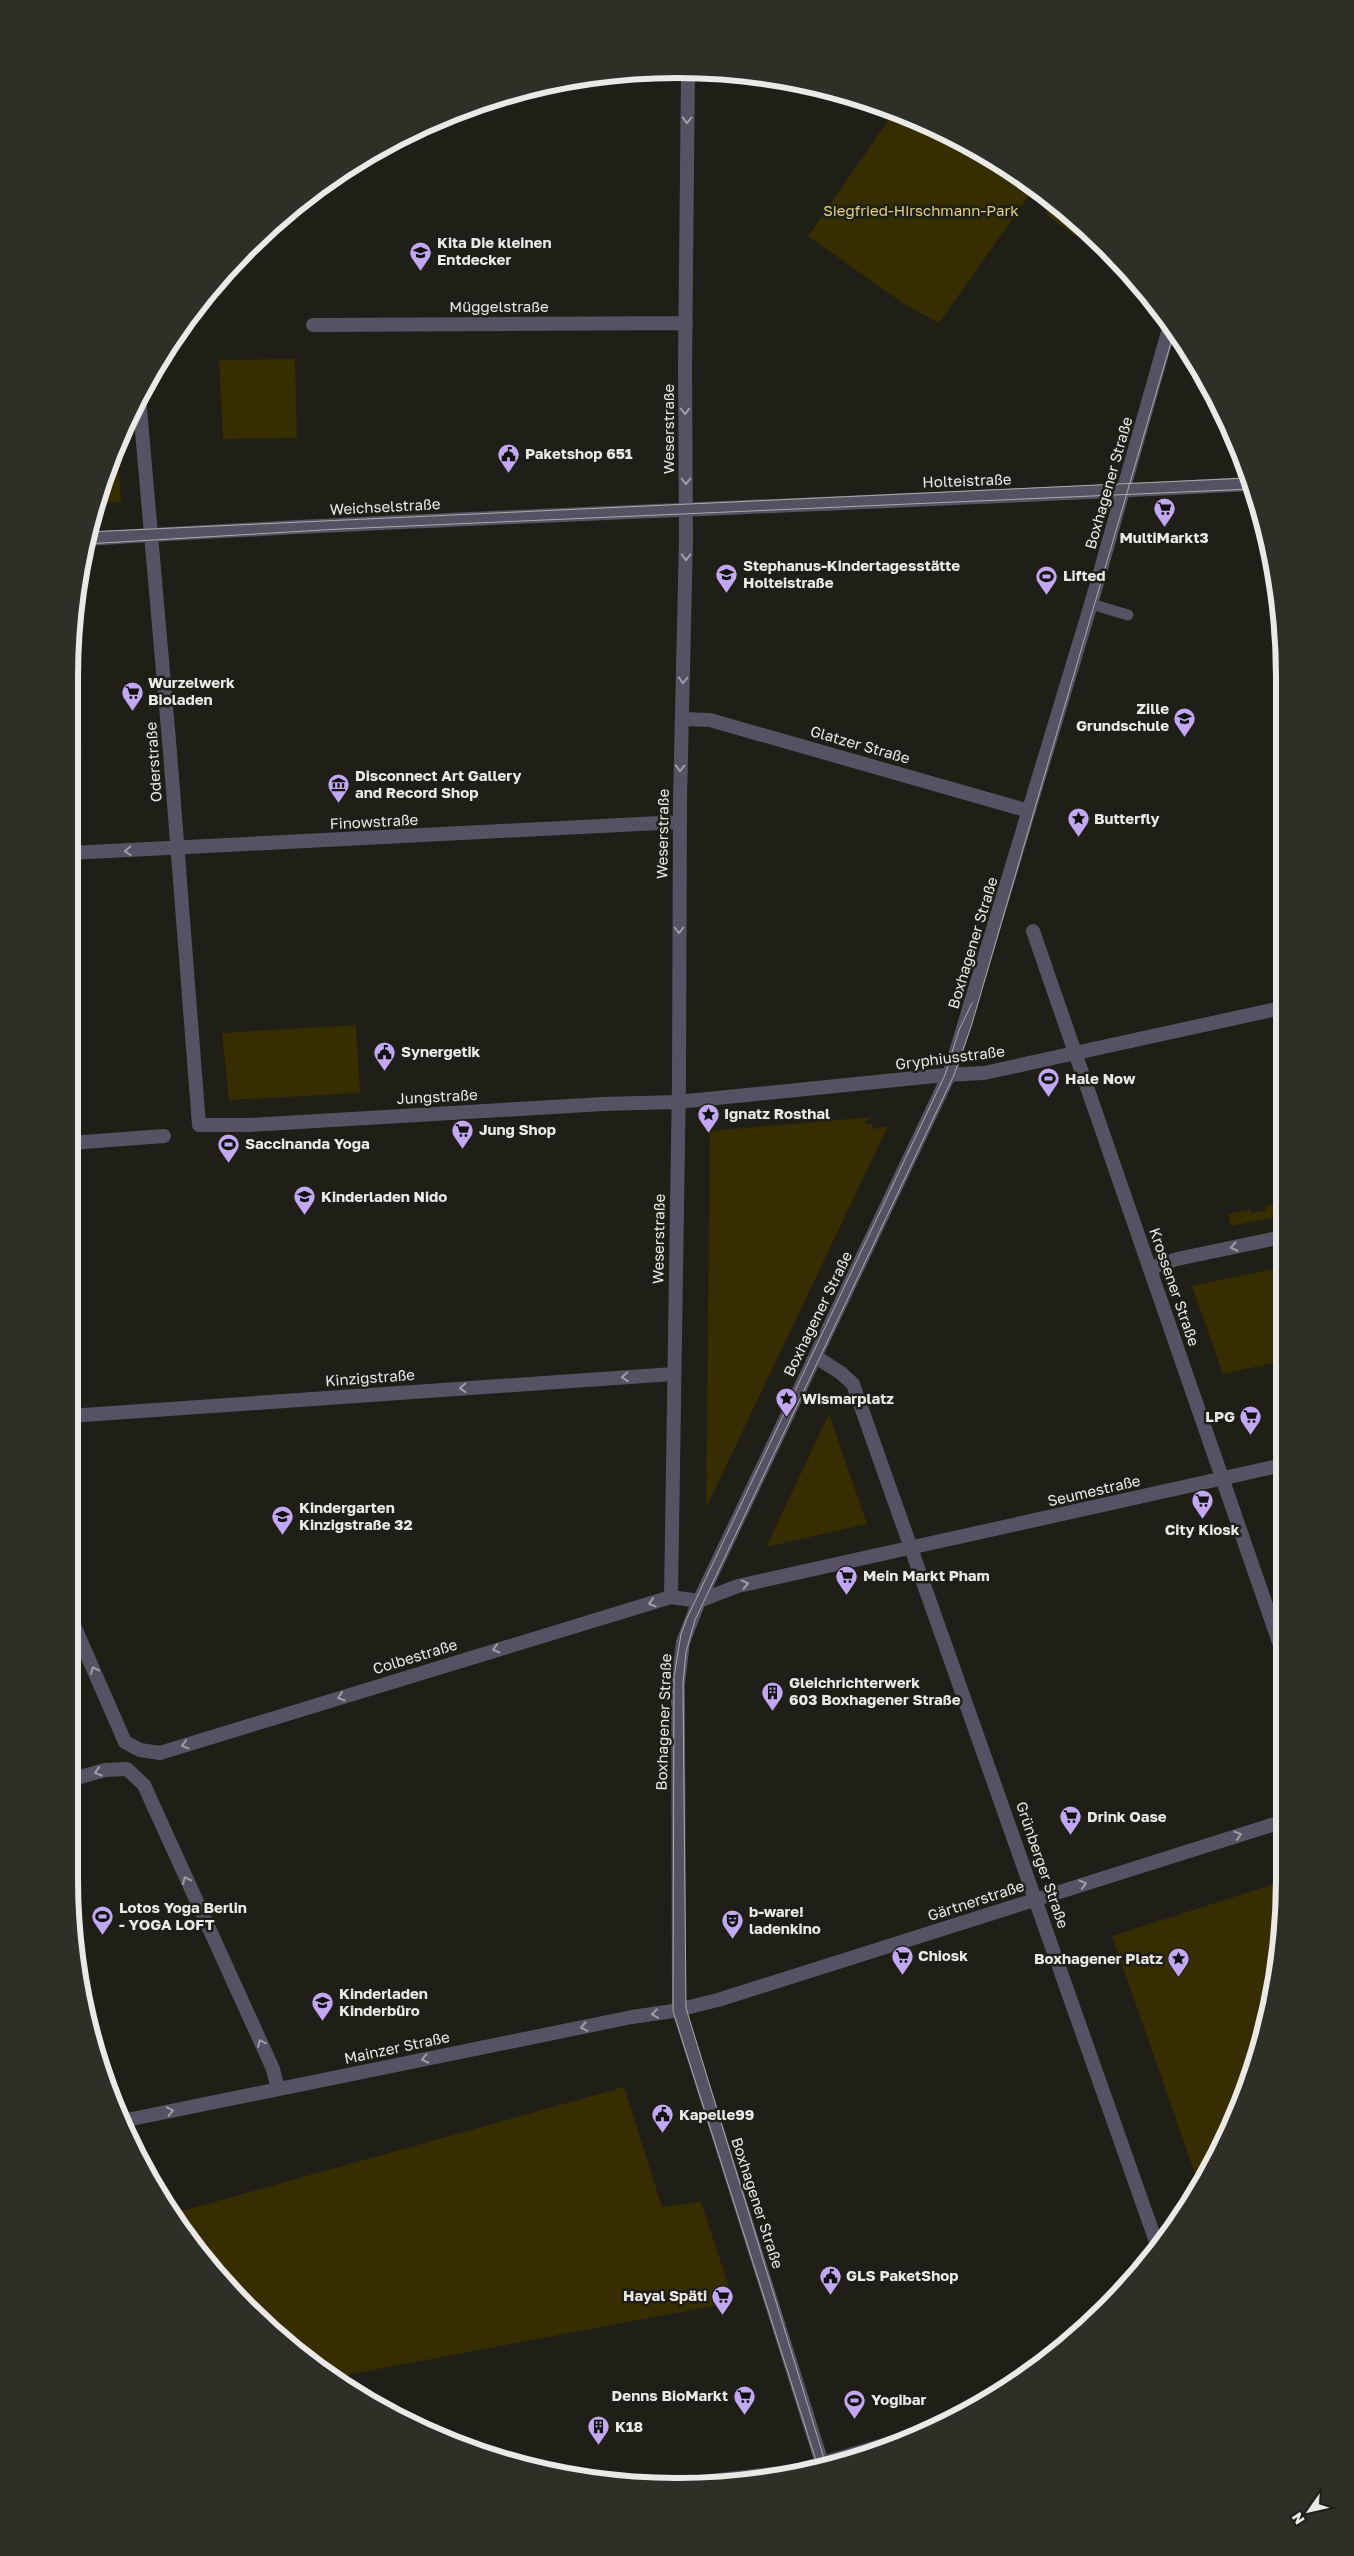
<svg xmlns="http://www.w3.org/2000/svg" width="1354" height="2556" font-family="'Golos Text',sans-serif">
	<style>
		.green { fill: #362d00 }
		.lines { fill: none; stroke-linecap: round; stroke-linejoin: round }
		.service { stroke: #575164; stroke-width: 11 }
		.minor { stroke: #575164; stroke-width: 14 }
		.tertiary { stroke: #575164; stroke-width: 14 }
		.tram { stroke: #acaba6; stroke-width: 1 }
		.oneway { stroke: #a09da4 }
		.labels { text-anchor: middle; stroke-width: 5; stroke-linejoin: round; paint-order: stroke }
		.park-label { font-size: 15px; fill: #e1d082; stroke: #1f1e17 }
		.poi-label { font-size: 15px; font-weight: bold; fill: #eae9e5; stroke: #1f1e17; text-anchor: start }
		.street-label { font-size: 15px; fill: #eae9e5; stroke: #1f1e17 }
		.rim { fill: none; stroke: #eae9e5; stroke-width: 6 }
	</style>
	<rect width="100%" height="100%" fill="#1f1e17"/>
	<path class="green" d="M894,112L946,132L1033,190L939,323L904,304L808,236Z
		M1052,207L1080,228L1075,236L1047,215L1046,211Z
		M295,359L297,438L223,439L219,360Z
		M117,447L121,502L95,504Z
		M356,1025L360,1093L229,1100L222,1033Z
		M873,1117L865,1122L867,1125L870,1123L875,1129L888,1126L706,1508L710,1131Z
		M1282,1202V1216L1231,1226L1228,1214L1250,1209L1252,1213L1266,1210L1265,1206Z
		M1282,1267V1361L1223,1374L1192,1286Z
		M829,1414L867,1524L766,1547Z
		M1284,1881C1284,1986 1255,2096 1199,2185L1112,1936Z
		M624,2087L662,2207L701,2202L734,2302L330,2378L276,2336L195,2250L171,2214Z"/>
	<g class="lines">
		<path class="service" d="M1091,604L1128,615"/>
		<path class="minor" d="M313,325L686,323
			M139,397L170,752L199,1125H249L603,1104L677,1102L945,1075L984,1073L1281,1008
			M682,719L710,720L1029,811
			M70,853L679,822
			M1033,931L1283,1654
			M70,1143L164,1136
			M1151,1268L1177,1259L1282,1237
			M69,1416L673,1374
			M671,1597L679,1079L680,800L686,538L685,368L688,71
			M69,1614L125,1742L140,1750L160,1753L671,1597L699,1601L738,1586L1283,1465
			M69,1780L105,1770L127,1769L144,1785L273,2069L278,2089
			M122,2121L632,2017L673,2011L718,2000L1284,1821
			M675,2485L796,2471L927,2432"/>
		<path class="tertiary" d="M86,539C474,515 862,505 1250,484
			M816,1357L841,1373L853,1384L1159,2250
			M824,2469L679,2010L678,1684L683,1642L699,1601L949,1075L1091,604L1170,325"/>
		<path class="tram" d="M87,532L1248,478
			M85,544L340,529L1251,489
			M827,2468L686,2008L683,1684L686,1652L695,1620L954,1075L971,1027L1174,332
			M819,2470L673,2011L674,1677L681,1634L687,1618L945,1075L959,1030L972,1003"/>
	</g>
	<defs><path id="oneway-chevron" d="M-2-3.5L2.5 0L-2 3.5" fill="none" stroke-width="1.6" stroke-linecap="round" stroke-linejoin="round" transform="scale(1.25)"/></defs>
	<g class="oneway">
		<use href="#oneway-chevron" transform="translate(687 120) rotate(91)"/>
		<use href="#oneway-chevron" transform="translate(685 411) rotate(90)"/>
		<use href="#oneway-chevron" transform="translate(686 481) rotate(90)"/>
		<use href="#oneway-chevron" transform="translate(686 557) rotate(91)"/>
		<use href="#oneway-chevron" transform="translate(683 680) rotate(92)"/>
		<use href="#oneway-chevron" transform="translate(680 768) rotate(91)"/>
		<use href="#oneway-chevron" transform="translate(128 851) rotate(177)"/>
		<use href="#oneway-chevron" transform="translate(679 930) rotate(90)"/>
		<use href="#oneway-chevron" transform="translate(1234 1247) rotate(168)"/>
		<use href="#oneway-chevron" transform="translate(625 1377) rotate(176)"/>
		<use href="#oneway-chevron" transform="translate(463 1388) rotate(176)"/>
		<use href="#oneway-chevron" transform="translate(745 1584) rotate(-13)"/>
		<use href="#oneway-chevron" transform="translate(652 1603) rotate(163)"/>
		<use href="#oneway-chevron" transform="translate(496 1649) rotate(163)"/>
		<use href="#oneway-chevron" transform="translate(94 1670) rotate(-114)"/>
		<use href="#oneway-chevron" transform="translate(341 1697) rotate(163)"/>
		<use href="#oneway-chevron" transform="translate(185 1745) rotate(163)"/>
		<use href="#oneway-chevron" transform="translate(98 1772) rotate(164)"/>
		<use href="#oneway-chevron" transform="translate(1238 1835) rotate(-17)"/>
		<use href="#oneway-chevron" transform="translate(186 1880) rotate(-115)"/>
		<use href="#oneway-chevron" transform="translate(1083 1884) rotate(-17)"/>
		<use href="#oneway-chevron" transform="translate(655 2014) rotate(172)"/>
		<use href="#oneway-chevron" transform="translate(584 2027) rotate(169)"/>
		<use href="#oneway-chevron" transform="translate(261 2043) rotate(-115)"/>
		<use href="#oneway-chevron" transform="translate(425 2059) rotate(168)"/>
		<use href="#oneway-chevron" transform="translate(170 2111) rotate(-12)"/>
	</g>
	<defs>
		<symbol id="school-pin" viewBox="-11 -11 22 30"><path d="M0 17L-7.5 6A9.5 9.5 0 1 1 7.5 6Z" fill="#c2a8f3" stroke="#1f1e17"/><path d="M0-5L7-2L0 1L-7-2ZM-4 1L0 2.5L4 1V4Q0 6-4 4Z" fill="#111"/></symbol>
		<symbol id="civic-pin" viewBox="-11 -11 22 30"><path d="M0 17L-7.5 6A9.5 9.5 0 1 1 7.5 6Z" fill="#c2a8f3" stroke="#1f1e17"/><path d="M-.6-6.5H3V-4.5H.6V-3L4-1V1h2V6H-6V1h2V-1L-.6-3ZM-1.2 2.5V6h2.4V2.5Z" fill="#111"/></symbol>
		<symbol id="supermarket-pin" viewBox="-11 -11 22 30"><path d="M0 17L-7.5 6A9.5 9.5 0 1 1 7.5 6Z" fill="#c2a8f3" stroke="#1f1e17"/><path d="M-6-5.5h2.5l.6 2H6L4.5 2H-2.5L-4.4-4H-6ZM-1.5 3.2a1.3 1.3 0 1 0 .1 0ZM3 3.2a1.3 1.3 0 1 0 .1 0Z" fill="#111"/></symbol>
		<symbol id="stadium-pin" viewBox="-11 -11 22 30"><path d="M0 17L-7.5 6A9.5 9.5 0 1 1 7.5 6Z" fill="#c2a8f3" stroke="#1f1e17"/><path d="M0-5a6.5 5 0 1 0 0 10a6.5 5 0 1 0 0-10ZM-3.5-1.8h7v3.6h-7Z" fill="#111"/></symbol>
		<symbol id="museum-pin" viewBox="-11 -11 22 30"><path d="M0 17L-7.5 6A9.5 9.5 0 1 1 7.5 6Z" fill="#c2a8f3" stroke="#1f1e17"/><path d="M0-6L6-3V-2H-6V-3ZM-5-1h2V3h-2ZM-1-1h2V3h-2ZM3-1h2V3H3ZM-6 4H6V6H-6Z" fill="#111"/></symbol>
		<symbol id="sight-pin" viewBox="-11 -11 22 30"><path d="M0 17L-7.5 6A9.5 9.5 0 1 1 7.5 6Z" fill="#c2a8f3" stroke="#1f1e17"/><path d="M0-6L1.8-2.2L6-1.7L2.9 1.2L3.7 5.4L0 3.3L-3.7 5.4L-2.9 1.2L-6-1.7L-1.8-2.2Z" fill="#111"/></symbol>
		<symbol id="building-pin" viewBox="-11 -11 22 30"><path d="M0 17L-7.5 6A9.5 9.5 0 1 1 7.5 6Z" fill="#c2a8f3" stroke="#1f1e17"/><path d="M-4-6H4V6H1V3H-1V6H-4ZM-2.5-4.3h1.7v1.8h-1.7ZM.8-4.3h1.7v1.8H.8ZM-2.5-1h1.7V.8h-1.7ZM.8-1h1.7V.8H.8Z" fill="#111"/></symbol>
		<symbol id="theatre-pin" viewBox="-11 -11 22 30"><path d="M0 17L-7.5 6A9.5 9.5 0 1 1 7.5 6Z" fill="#c2a8f3" stroke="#1f1e17"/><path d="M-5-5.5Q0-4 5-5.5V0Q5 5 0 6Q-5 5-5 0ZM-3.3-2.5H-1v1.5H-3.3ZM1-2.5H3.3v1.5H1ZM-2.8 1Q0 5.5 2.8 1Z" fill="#111"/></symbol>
	</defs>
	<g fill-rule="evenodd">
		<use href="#school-pin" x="408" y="240" width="25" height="34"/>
		<use href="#civic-pin" x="496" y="442" width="25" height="34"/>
		<use href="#supermarket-pin" x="1152" y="496" width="25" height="34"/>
		<use href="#school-pin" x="714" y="562" width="25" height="34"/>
		<use href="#stadium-pin" x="1034" y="564" width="25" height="34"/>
		<use href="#supermarket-pin" x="120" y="680" width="25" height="34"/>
		<use href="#school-pin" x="1172" y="706" width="25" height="34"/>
		<use href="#museum-pin" x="326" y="772" width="25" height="34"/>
		<use href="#sight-pin" x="1066" y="806" width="25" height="34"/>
		<use href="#civic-pin" x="372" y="1040" width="25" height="34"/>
		<use href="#stadium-pin" x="1036" y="1066" width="25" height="34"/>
		<use href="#sight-pin" x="696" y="1102" width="25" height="34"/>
		<use href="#supermarket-pin" x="450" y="1118" width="25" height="34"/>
		<use href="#stadium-pin" x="216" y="1132" width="25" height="34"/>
		<use href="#school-pin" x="292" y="1184" width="25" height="34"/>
		<use href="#sight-pin" x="774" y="1386" width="25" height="34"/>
		<use href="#supermarket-pin" x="1238" y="1404" width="25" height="34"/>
		<use href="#supermarket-pin" x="1190" y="1488" width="25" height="34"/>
		<use href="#school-pin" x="270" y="1504" width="25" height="34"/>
		<use href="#supermarket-pin" x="834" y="1564" width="25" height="34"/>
		<use href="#building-pin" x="760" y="1680" width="25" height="34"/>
		<use href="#supermarket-pin" x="1058" y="1804" width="25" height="34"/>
		<use href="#stadium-pin" x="90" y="1904" width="25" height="34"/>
		<use href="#theatre-pin" x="720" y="1908" width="25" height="34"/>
		<use href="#supermarket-pin" x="890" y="1944" width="25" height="34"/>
		<use href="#sight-pin" x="1166" y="1946" width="25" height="34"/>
		<use href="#school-pin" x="310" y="1990" width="25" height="34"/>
		<use href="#civic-pin" x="650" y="2102" width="25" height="34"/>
		<use href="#civic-pin" x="818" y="2264" width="25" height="34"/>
		<use href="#supermarket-pin" x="710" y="2284" width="25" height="34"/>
		<use href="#supermarket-pin" x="732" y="2384" width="25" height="34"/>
		<use href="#stadium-pin" x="842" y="2388" width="25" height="34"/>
		<use href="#building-pin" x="586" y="2414" width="25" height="34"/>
	</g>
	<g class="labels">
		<g class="park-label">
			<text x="921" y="216">Siegfried-Hirschmann-Park</text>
		</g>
		<g class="poi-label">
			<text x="437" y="248">Kita Die kleinen<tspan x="437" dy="17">Entdecker</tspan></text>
			<text x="525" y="459">Paketshop 651</text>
			<text x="1164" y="543" text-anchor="middle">MultiMarkt3</text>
			<text x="743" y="571">Stephanus-Kindertagesstätte<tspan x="743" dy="17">Holteistraße</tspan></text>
			<text x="1063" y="581">Lifted</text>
			<text x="148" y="688">Wurzelwerk<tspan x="148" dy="17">Bioladen</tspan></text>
			<text x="1169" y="714" text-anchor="end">Zille<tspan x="1169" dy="17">Grundschule</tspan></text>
			<text x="355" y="781">Disconnect Art Gallery<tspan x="355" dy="17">and Record Shop</tspan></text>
			<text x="1094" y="824">Butterfly</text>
			<text x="401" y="1057">Synergetik</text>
			<text x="1065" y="1084">Hale Now</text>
			<text x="724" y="1119">Ignatz Rosthal</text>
			<text x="479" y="1135">Jung Shop</text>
			<text x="245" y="1149">Saccinanda Yoga</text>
			<text x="321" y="1202">Kinderladen Nido</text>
			<text x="802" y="1404">Wismarplatz</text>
			<text x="1235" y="1422" text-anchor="end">LPG</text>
			<text x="299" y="1513">Kindergarten<tspan x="299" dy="17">Kinzigstraße 32</tspan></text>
			<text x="1202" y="1535" text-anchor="middle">City Kiosk</text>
			<text x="863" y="1581">Mein Markt Pham</text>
			<text x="789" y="1688">Gleichrichterwerk<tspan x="789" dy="17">603 Boxhagener Straße</tspan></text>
			<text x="1087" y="1822">Drink Oase</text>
			<text x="119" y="1913">Lotos Yoga Berlin<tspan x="119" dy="17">- YOGA LOFT</tspan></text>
			<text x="749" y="1917">b-ware!<tspan x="749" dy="17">ladenkino</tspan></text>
			<text x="918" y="1961">Chiosk</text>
			<text x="1163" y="1964" text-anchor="end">Boxhagener Platz</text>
			<text x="339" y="1999">Kinderladen<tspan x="339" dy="17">Kinderbüro</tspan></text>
			<text x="679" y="2120">Kapelle99</text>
			<text x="846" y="2281">GLS PaketShop</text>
			<text x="707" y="2301" text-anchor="end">Hayal Späti</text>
			<text x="728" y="2401" text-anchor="end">Denns BioMarkt</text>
			<text x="871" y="2405">Yogibar</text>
			<text x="615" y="2432">K18</text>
		</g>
		<g class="street-label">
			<text x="499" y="312">Müggelstraße</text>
			<text transform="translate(669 429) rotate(-90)" y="5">Weserstraße</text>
			<text transform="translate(967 481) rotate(-2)" y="5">Holteistraße</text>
			<text transform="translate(1109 483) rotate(-74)" y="5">Boxhagener Straße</text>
			<text transform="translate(385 507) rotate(-3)" y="5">Weichselstraße</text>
			<text transform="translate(860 745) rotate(16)" y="5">Glatzer Straße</text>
			<text transform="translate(154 762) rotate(-94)" y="5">Oderstraße</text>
			<text transform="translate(374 822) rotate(-3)" y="5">Finowstraße</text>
			<text transform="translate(663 834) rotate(-89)" y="5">Weserstraße</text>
			<text transform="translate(973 943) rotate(-73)" y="5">Boxhagener Straße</text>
			<text transform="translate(950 1058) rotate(-7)" y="5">Gryphiusstraße</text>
			<text transform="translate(437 1097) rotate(-3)" y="5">Jungstraße</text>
			<text transform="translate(659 1239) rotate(-89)" y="5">Weserstraße</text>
			<text transform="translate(1174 1287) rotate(71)" y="5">Krossener Straße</text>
			<text transform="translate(818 1314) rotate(-64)" y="5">Boxhagener Straße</text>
			<text transform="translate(370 1378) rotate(-4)" y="5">Kinzigstraße</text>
			<text transform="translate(1094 1491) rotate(-13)" y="5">Seumestraße</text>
			<text transform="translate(415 1657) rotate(-17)" y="5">Colbestraße</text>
			<text transform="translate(664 1722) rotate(-88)" y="5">Boxhagener Straße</text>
			<text transform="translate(1042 1865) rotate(71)" y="5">Grünberger Straße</text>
			<text transform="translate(976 1901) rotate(-18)" y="5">Gärtnerstraße</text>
			<text transform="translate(397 2048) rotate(-12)" y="5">Mainzer Straße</text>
			<text transform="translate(757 2203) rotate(72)" y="5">Boxhagener Straße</text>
		</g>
	</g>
	<path d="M0 0H1354V2556H0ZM677 78H677A599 599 0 0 1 1276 677V1879A599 599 0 0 1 677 2478H677A599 599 0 0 1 78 1879V677A599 599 0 0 1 677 78Z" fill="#2f2e27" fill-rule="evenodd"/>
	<path class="rim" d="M677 78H677A599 599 0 0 1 1276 677V1879A599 599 0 0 1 677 2478H677A599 599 0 0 1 78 1879V677A599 599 0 0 1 677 78Z"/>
	<g transform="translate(1309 2511) rotate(236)" stroke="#1f1e17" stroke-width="4" paint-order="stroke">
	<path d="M0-4L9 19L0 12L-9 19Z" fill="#eae9e5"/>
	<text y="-8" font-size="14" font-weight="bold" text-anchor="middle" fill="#eae9e5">N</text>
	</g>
</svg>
